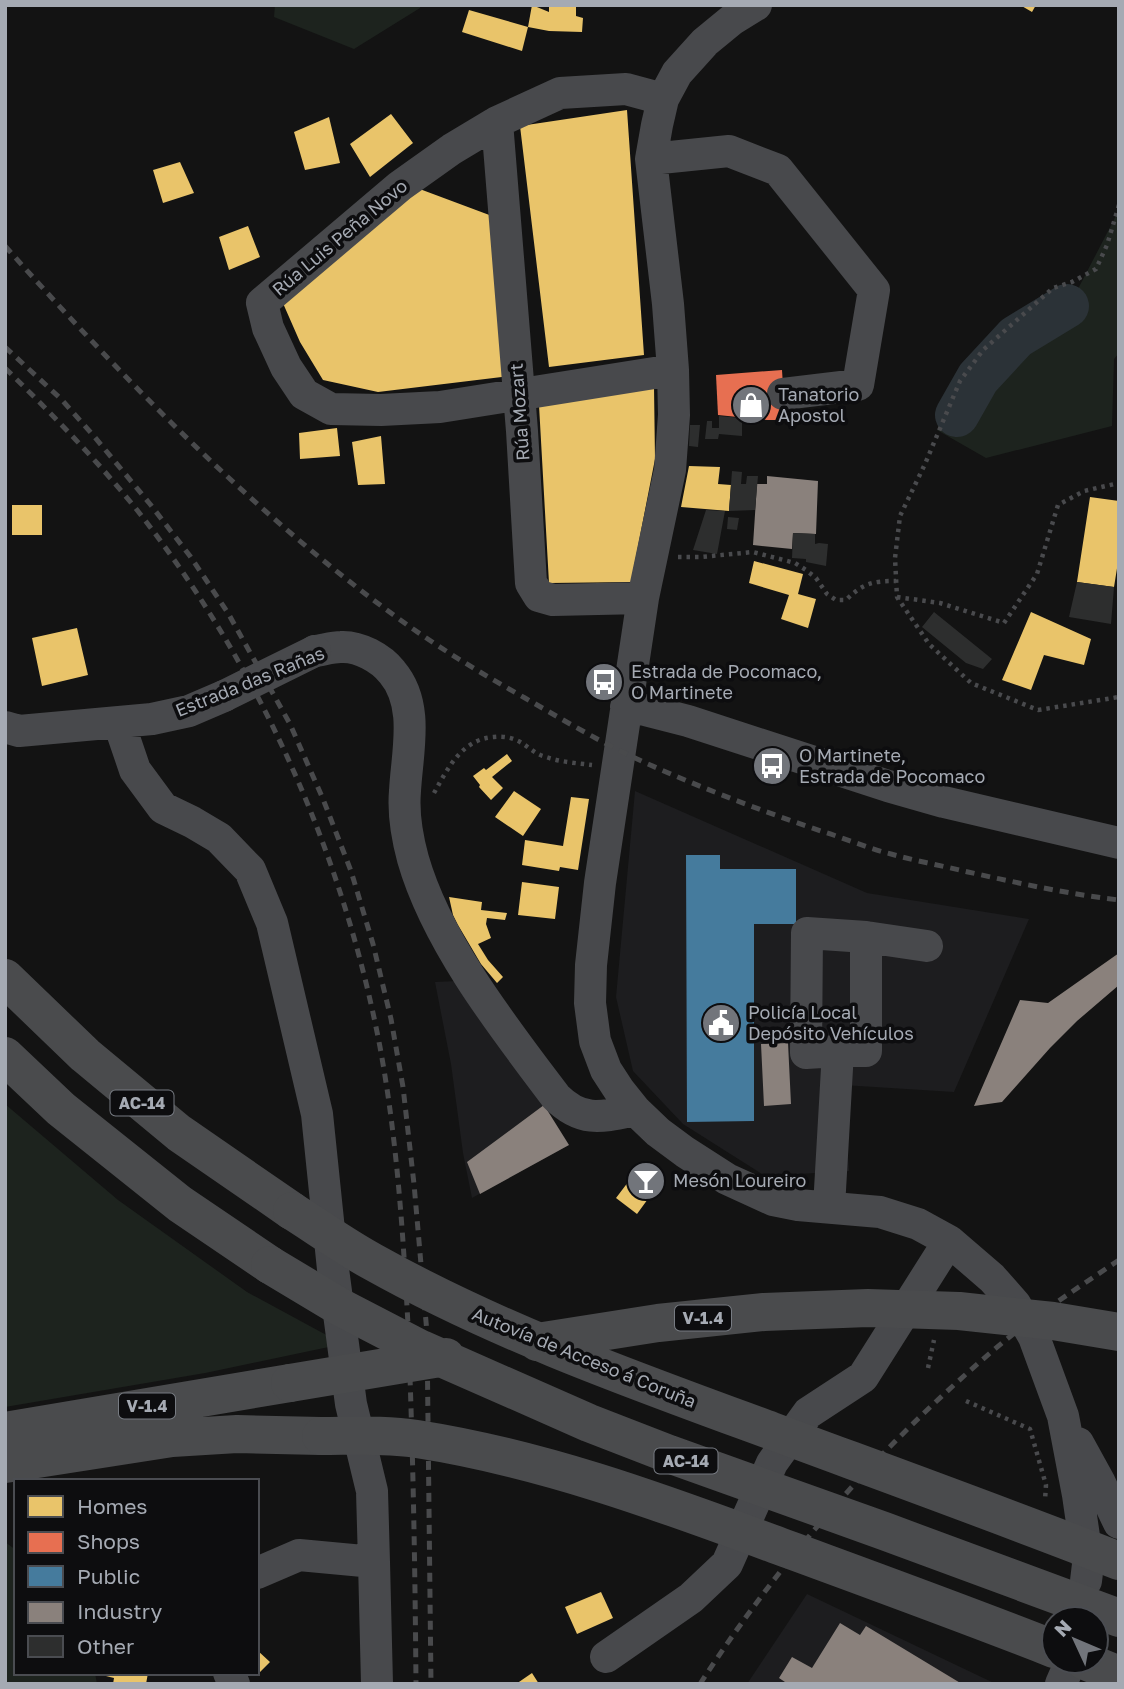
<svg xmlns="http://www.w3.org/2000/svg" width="1124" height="1689" font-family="'Golos Text',sans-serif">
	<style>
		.built { fill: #1d1d1f }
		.green { fill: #1d231e }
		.homes { fill: #e9c46a }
		.shops { fill: #e76f51 }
		.public { fill: #457b9d }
		.industry { fill: #8a817c }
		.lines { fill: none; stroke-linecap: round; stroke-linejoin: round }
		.river { stroke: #2b3237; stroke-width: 44 }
		.building { fill: #2d2e2e }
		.path { stroke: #494a4d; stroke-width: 4.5; stroke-dasharray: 3.5 5; stroke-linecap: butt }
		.minor { stroke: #48494c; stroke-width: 32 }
		.highway { stroke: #4a4b4d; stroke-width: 38 }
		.rail { stroke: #494a4c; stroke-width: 5; stroke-dasharray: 9 7; stroke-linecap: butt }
		.minor-bridge { stroke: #48494c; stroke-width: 32 }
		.highway-bridge { stroke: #4a4b4d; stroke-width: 38 }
		.labels { text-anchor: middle; stroke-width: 7; stroke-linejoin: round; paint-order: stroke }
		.shield { fill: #0d0d0f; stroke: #777b82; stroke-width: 2 }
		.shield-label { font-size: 16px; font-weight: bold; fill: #a5aab3 }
		.street-label { font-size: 18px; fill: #a5aab3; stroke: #0d0d0f }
		.poi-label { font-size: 18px; fill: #a5aab3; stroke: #0d0d0f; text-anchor: start }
	</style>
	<rect width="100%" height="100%" fill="#131313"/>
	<path class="built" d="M635,791L867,893L1029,919L954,1092L843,1085L849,1171L765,1176L683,1124L633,1071L616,997Z
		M458,981L544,1105L569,1145L472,1198L463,1153L451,1064L435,982Z
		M807,1594L996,1684H747Z"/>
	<path class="green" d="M275,5H421L420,8L354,49L274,17Z
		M1119,210V353L1114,359L1112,426L986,458L937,430L1020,340L1066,312Z
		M5,1104L118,1200L247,1292L343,1344L205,1373L5,1407Z
		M5,1542L16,1550V1673H95L97,1684H5Z"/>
	<path class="homes" d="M532,5L549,12V5H576V16L583,18L582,32L549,31L528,27Z
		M1020,5H1036L1032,12Z
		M469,10L528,27L522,51L462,32Z
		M627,110L644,355L549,367L520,126Z
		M391,114L413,143L370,177L350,144Z
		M329,117L340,163L305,170L294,132Z
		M180,162L194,193L163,203L153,170Z
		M417,188L492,216L510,376L378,392L323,380L300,342L282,301Z
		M248,226L260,257L229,270L219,237Z
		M654,387L655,459L631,582L549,583L539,405Z
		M337,428L340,456L300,459L299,433Z
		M381,436L385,484L358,485L352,442Z
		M689,466L720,467L718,484L731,485L729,511L681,507Z
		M1090,497L1119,501V556L1114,587L1077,582Z
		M12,505H42V535H12Z
		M754,561L803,574L798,594L816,599L808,628L781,619L789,595L749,583Z
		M1031,612L1091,639L1084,665L1044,655L1031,690L1002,680Z
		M77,628L88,675L42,686L32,638Z
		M507,754L512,761L492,777L503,788L491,800L479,787L480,785L473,776L484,768L486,770Z
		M514,791L541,809L523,836L495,817Z
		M571,797L589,799L578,870L560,867L559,871L522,865L525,840L563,846Z
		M522,882L559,887L555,919L518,915Z
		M449,897L482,902L481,910L507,913L505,920L487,918L486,924L491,938L478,944L488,960L503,977L497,983L481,964L458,925L453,915Z
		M641,1165L661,1181L637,1214L616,1198Z
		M601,1592L613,1618L577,1634L565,1607Z
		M257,1650L270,1662L257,1675Z
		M106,1673H148L146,1684H113L114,1678L106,1676Z
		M532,1673L539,1684H516Z"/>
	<path class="shops" d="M782,370L785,420H767L718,415L716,375Z"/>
	<path class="public" d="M686,855H720V869H796V924H754V1121L687,1122Z"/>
	<path class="industry" d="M767,476L818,481L816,534L793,533L792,549L753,545L757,484H767Z
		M1119,953V985L1077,1021L1050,1048L1002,1102L974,1106L1020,1000L1048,1003Z
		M788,1043L791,1104L764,1106L761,1044Z
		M544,1105L569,1145L480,1194L467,1162Z
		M840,1623L860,1635L866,1626L962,1684H788L779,1678L792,1657L812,1668Z"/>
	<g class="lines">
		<path class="river" d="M957,415L978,378L1016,337L1067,306"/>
	</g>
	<path class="building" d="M719,416L742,418V436L719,434L718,439H705L707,421H712V428H719Z
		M690,425H700L698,447L689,446Z
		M732,471L742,472L741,484H746L747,476H758L755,510L729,511Z
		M706,510L725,511L717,554L693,550Z
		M728,517L739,518L737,530L727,529Z
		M793,533L815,534V544L819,543L828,544L826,566L806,562V559L792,558Z
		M1077,582L1114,587L1111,624L1069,617Z
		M934,612L992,659L983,669L966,663L922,627Z"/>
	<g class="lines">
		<path class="path" d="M1119,205L1107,245L1096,269L1072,282L1053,288L983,350L960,381L925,464L900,516L895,558L897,597L929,644L971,683L1038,710L1119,697
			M678,557H701L753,552L795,563L806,570L816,578L827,594L836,600H846C863,583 873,581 896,581
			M897,597L940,603L1004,623L1037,574L1058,505L1084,491L1119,483
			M434,793C448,768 462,739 494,737C501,736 509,737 516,740C526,744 533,753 543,756C559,762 576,763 592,765
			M928,1368L934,1340
			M966,1401L1030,1429L1046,1485L1045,1500"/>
		<path class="minor" d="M756,5L733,19L705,42L677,73L663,99L657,125L651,159L668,304L673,370L674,415L670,470L643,598L600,883L591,965L590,1003L595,1041L606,1070L619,1090L635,1110L658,1132L685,1152L727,1179L773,1200L798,1205L880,1212L918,1224L949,1241L992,1278L1015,1304L1034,1337L1063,1416L1078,1495L1088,1564L1086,1581
			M663,99L626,89L560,93L497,122L452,149L400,186L262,303L268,328L286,367L304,394L331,409L381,410L440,407L673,370
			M497,122L522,431L531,583L539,596L553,600L643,598
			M651,159L729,151L778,170L874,290L858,385L783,394
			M315,651C323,650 332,647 341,647C359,646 381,658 392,672C420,705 407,752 405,791C403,814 407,837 413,859C437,943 504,1028 556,1097C582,1123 602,1117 635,1110
			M626,707L645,710L688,721L888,786L944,802L1119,843
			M119,723L135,770L163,808L192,822L219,838L250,870L272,923L317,1114L333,1269L351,1404L372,1491L374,1562L299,1555L257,1573
			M5,727L19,731L152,719L189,711L224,696
			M866,937L927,946
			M829,1207L838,1051H866V937L807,933L806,1053L838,1051
			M1078,1443L1100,1483L1119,1523
			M374,1562L377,1684
			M606,1657L691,1598L727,1564L772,1463L808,1413L863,1377L949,1241
			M229,1673L234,1684
			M1061,1684L1071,1661"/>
		<path class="highway" d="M5,978L85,1055L179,1133L292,1211
			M5,1056L61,1109L180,1204L270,1265
			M5,1431L290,1383
			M5,1464L172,1438L237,1434L321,1436
			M1085,1661L1119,1675"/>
		<path class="rail" d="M5,246C127,383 257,517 406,624C444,651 484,675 525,698C565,721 605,745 648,764C704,789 762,811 821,831C844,838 867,848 891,854C916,861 943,866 968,872C1018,883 1068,894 1119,900
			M5,347L61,399L93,435L150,504L190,556L228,613L290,724L323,799L351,871L373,944L391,1019L403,1087L414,1184L427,1333L431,1684
			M5,368C51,413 96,459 137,510C259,665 343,853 380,1047C397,1139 403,1232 408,1325C413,1445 415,1564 416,1684
			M700,1684C783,1556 885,1441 1002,1343C1039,1313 1079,1287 1119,1260"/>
		<path class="minor-bridge" d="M224,696L315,651"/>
		<path class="highway-bridge" d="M292,1211C319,1228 345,1247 373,1262C500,1333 636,1381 772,1431C888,1474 1004,1516 1119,1561
			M270,1265L340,1307L421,1349L589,1423L669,1454L884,1531L1119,1618
			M537,1342L658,1323L764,1312L868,1308L959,1311L1053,1321L1119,1332
			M290,1383L446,1357
			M321,1436C353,1436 385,1434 417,1439C539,1458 655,1500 771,1543C866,1578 960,1612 1054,1649"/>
	</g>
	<defs>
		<symbol id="shop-disc" viewBox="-11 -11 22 22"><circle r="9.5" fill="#72757b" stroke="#0d0d0f"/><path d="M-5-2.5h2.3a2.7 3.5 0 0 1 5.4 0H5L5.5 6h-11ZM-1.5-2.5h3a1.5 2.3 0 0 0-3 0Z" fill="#fff"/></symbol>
		<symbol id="bus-disc" viewBox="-11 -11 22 22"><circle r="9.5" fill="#72757b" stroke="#0d0d0f"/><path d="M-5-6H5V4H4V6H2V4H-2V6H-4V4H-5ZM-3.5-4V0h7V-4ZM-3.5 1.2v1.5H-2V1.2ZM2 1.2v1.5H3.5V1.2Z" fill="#fff"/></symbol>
		<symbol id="civic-disc" viewBox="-11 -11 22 22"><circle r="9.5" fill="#72757b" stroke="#0d0d0f"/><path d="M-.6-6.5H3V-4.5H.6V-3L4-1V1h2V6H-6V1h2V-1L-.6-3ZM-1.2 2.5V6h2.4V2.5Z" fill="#fff"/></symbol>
		<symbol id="bar-disc" viewBox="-11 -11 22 22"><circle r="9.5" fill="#72757b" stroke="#0d0d0f"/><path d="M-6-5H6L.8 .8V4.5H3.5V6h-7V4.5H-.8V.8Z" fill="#fff"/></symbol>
	</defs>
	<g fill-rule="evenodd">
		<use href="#shop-disc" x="729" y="383" width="44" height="44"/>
		<use href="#bus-disc" x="582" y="660" width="44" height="44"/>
		<use href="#bus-disc" x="750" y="744" width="44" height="44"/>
		<use href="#civic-disc" x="699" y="1001" width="44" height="44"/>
		<use href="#bar-disc" x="624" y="1159" width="44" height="44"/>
	</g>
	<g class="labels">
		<g class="shield">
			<rect x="110.5" y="1090.5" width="63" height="25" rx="5"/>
			<rect x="675" y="1305.5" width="56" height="25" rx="5"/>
			<rect x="119" y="1393.5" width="56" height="25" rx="5"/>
			<rect x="654.5" y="1448.5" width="63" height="25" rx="5"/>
		</g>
		<g class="shield-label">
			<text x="142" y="1109">AC-14</text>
			<text x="703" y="1324">V-1.4</text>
			<text x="147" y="1412">V-1.4</text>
			<text x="686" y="1467">AC-14</text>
		</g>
		<g class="street-label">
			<text transform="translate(340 238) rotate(-40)" y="6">Rúa Luis Peña Novo</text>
			<text transform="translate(520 412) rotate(-94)" y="6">Rúa Mozart</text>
			<text transform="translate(250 682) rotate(-22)" y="6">Estrada das Rañas</text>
			<text transform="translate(584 1358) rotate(22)" y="6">Autovía de Acceso á Coruña</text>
		</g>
		<g class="poi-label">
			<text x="778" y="401">Tanatorio<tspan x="778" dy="21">Apostol</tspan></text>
			<text x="631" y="678">Estrada de Pocomaco,<tspan x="631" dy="21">O Martinete</tspan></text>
			<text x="799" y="762">O Martinete,<tspan x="799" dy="21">Estrada de Pocomaco</tspan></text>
			<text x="748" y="1019">Policía Local<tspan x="748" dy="21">Depósito Vehículos</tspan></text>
			<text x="673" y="1187">Mesón Loureiro</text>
		</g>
	</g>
	<rect width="1124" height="1689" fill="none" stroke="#a5aab3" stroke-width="14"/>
	<rect x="14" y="1479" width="245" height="196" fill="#0d0d0f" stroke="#4a4c51" stroke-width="2"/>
	<rect x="28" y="1496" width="35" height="21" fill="#e9c46a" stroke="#4a4c51" stroke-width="2"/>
	<text x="77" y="1514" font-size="21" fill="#a5aab3">Homes</text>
	<rect x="28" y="1532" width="35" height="21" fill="#e76f51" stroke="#4a4c51" stroke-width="2"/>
	<text x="77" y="1549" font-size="21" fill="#a5aab3">Shops</text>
	<rect x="28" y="1566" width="35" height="21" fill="#457b9d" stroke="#4a4c51" stroke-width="2"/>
	<text x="77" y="1584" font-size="21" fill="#a5aab3">Public</text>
	<rect x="28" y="1602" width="35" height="21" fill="#8a817c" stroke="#4a4c51" stroke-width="2"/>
	<text x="77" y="1619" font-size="21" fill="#a5aab3">Industry</text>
	<rect x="28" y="1636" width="35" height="21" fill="#2d2e2e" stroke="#4a4c51" stroke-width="2"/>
	<text x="77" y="1654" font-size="21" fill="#a5aab3">Other</text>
	<g transform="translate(1075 1640) rotate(314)"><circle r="33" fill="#0d0d0f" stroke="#4a4c51" stroke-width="2"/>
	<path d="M0-5L12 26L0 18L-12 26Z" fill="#72757b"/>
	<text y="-10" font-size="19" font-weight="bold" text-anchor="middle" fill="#a5aab3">N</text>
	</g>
</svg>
